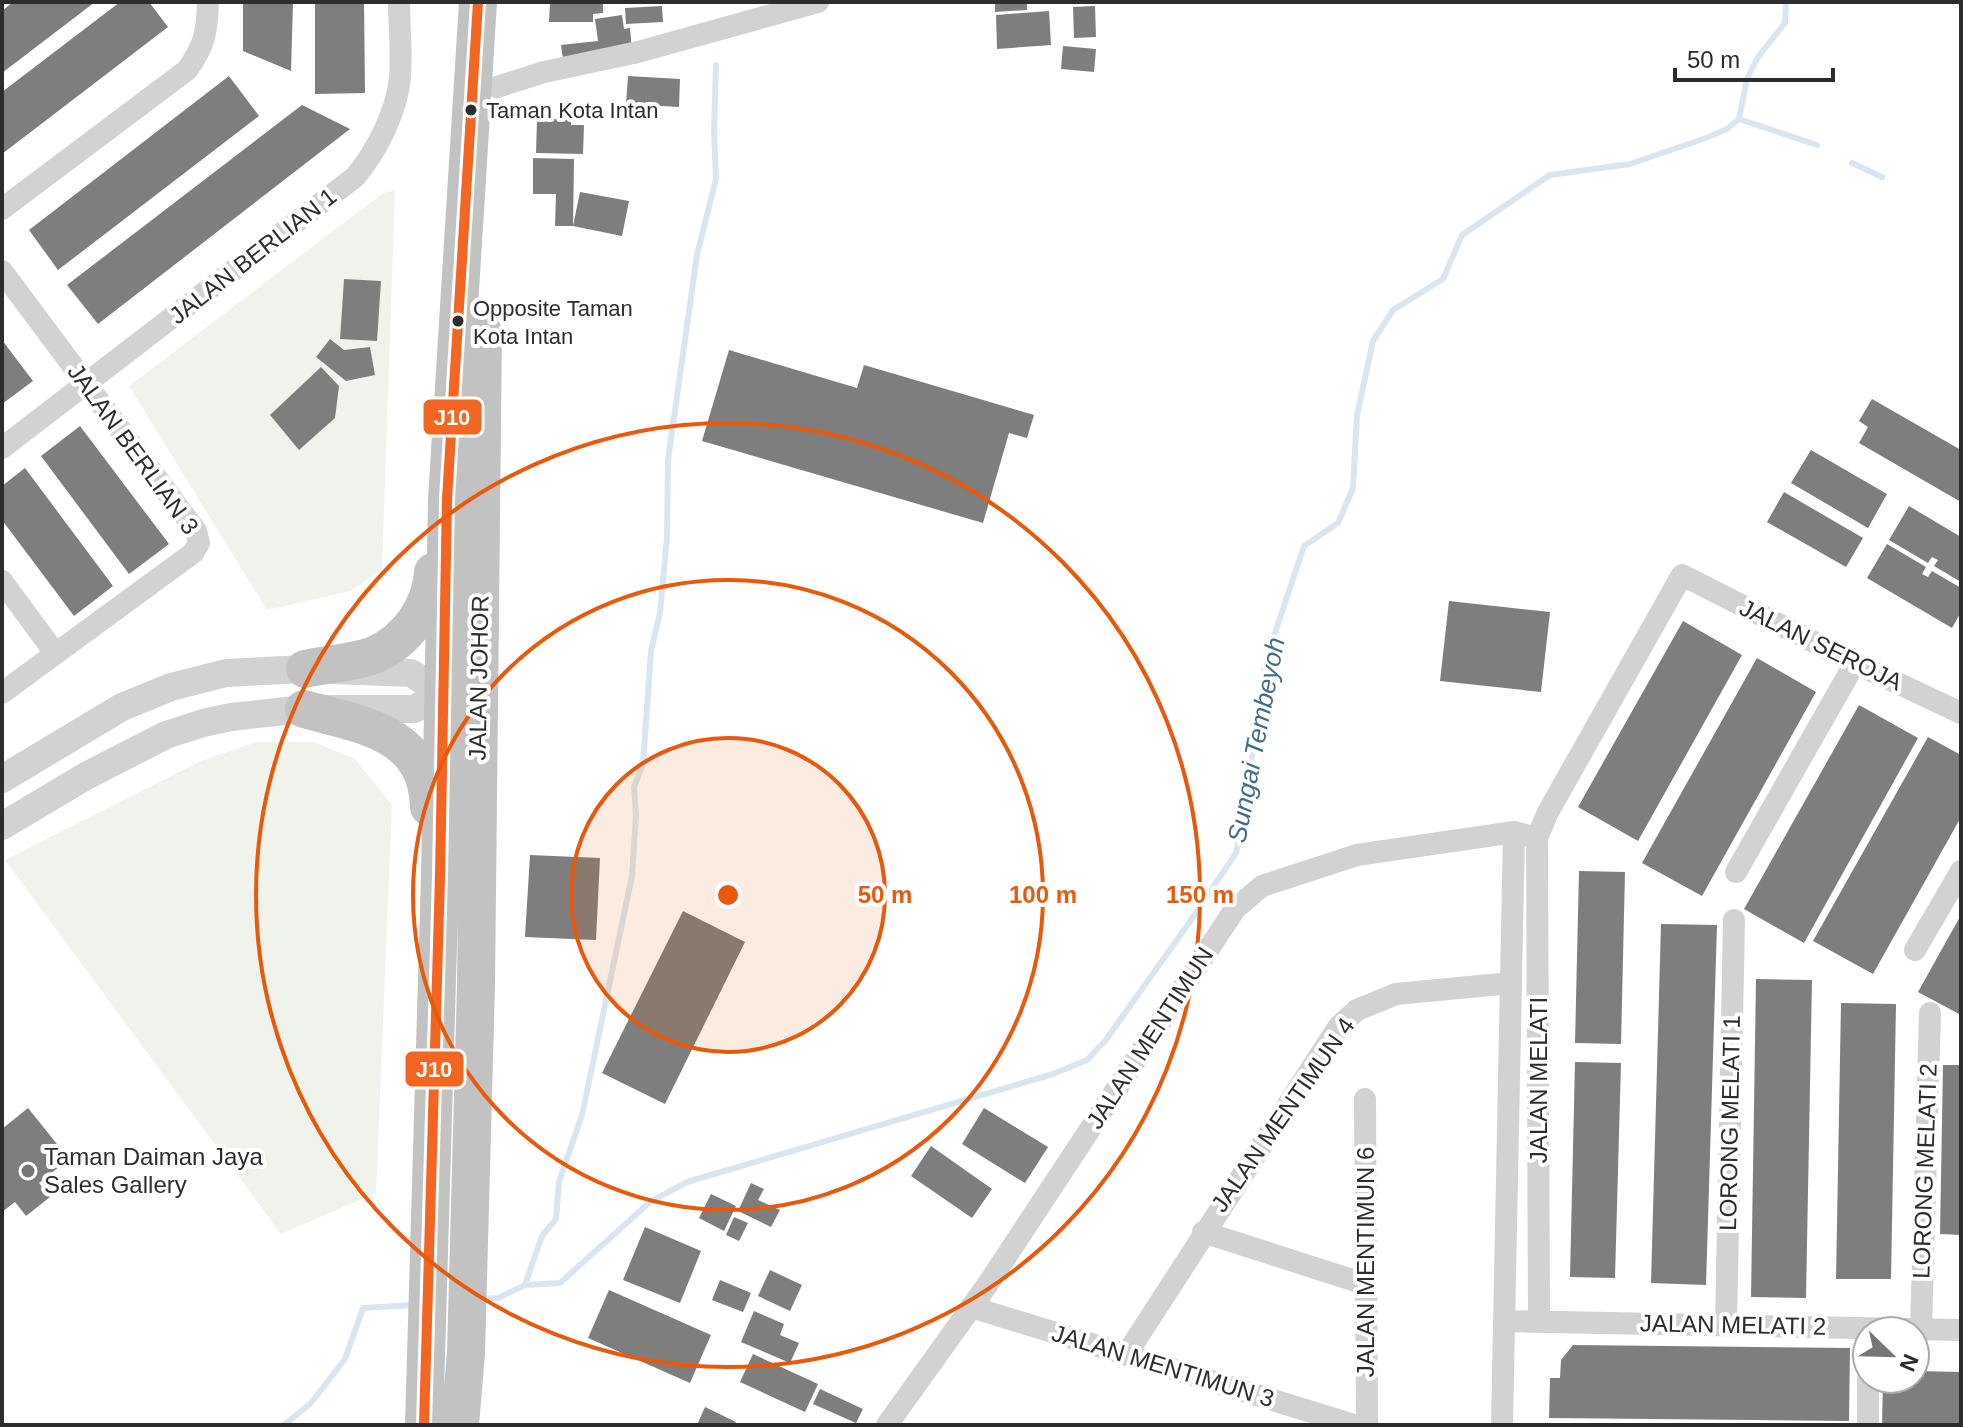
<svg xmlns="http://www.w3.org/2000/svg" width="1963" height="1427" font-family="Arial,sans-serif">
	<style>
		.green { fill: #f0f3ec }
		.lines { fill: none; stroke-linecap: round; stroke-linejoin: round }
		.stream { stroke: #dae6ef; stroke-width: 6 }
		.building { fill: #7e7e7e }
		.minor { stroke: #d2d2d2; stroke-width: 22 }
		.tertiary { stroke: #d2d2d2; stroke-width: 28 }
		.trunk { stroke: #c2c2c2; stroke-width: 38 }
		.bus-1-casing { stroke: #fff; stroke-width: 16 }
		.bus-1 { stroke: #f26522; stroke-width: 10 }
		.ring { fill: none; stroke: #e8590c; stroke-width: 4 }
		.bus-dot { fill: #2d2d2d; stroke: #fff; stroke-width: 3 }
		.poi-dot { fill: #767676; stroke: #fff; stroke-width: 3 }
		.labels { text-anchor: middle; stroke-width: 8; stroke-linejoin: round; paint-order: stroke }
		.bus-label { font-size: 22px; fill: #2d2d2d; stroke: #fff; text-anchor: start }
		.street-label { font-size: 24px; fill: #2d2d2d; stroke: #fff }
		.poi-label { font-size: 24px; fill: #2d2d2d; stroke: #fff; text-anchor: start }
		.water-label { font-size: 26px; font-style: italic; fill: #436c87; stroke: #fff }
		.centre { fill: #e8590c; stroke: #fff; stroke-width: 4 }
		.ring-label { font-size: 24px; text-anchor: middle; font-weight: bold; fill: #e8590c; stroke: #fff; stroke-width: 8; stroke-linejoin: round; paint-order: stroke }
		.line-badge { stroke: #fff; stroke-width: 3 }
		.badge-label { font-size: 22px; text-anchor: middle; font-weight: bold; fill: #fff }
	</style>
	<rect width="100%" height="100%" fill="#fff"/>
	<path class="green" d="M395,190L382,569L351,591L267,610L129,386L383,193Z
		M257,742H314L355,759L392,805L376,1193L281,1234L5,860L201,761Z"/>
	<g class="lines">
		<path class="stream" d="M1739,119L1817,145
			M1852,163L1882,177
			M525,1285L542,1236L556,1219L559,1182L582,1115L632,876L636,815L634,787L643,764L651,651L660,613L667,537L668,460L697,255L716,179L714,132L716,65
			M482,1299L498,1298L525,1285L560,1283L650,1202L687,1182L1053,1074L1087,1060L1105,1041L1189,923L1236,853L1245,807L1265,663L1304,546L1338,523L1353,488L1357,415L1373,341L1393,310L1443,279L1462,235L1550,175L1630,164L1706,138L1727,129L1739,119L1747,79L1758,57L1785,23L1786,2
			M284,1425L311,1403L345,1359L363,1308L415,1305"/>
	</g>
	<path class="building" d="M13,2H95L2,73V11Z
		M120,2H149L168,27L2,154V92Z
		M243,2H293L291,71L243,51Z
		M315,2H364L365,93L315,94Z
		M550,2H603V13L593,14V22H549Z
		M995,2H1027V10L995,12Z
		M662,6L663,22L626,24L625,8Z
		M1095,6L1096,37L1074,38L1073,7Z
		M1049,11L1051,45L997,49L996,15Z
		M622,15L624,29L630,28L632,51L563,59L561,45L598,41L595,19Z
		M1063,46L1096,49L1094,72L1061,69Z
		M229,76L259,116L58,270L29,230Z
		M628,76L680,79L679,107L626,104Z
		M302,105L350,129L98,324L67,285Z
		M537,119H571V125H584L583,154L536,153Z
		M533,158L574,159L573,226H555L556,194H533Z
		M580,192L629,201L622,236L573,226Z
		M344,279L381,281L377,341L340,339Z
		M330,339L344,350L370,347L375,375L346,381L316,357Z
		M2,340L33,381L2,404Z
		M729,350L857,388L864,365L1034,415L1027,438L1009,433L983,523L702,441Z
		M321,367L339,386L335,418L299,450L270,415Z
		M1872,399L1961,450V502L1859,443L1868,427L1859,421Z
		M80,426L169,544L129,574L41,456Z
		M1811,450L1887,494L1868,528L1791,483Z
		M25,468L113,586L74,616L2,520V486Z
		M1784,492L1863,538L1846,567L1767,522Z
		M1909,506L1961,537V582L1934,566L1938,560L1932,557L1928,563L1889,540Z
		M1887,544L1926,567L1922,574L1928,577L1932,571L1961,588V612L1952,628L1867,578Z
		M1449,601L1550,612L1541,692L1440,681Z
		M1683,621L1742,655L1638,841L1578,807Z
		M1757,658L1816,692L1702,896L1642,863Z
		M1859,705L1918,738L1804,943L1744,909Z
		M1928,737L1961,755V817L1873,974L1813,941Z
		M530,855L600,858L596,940L525,937Z
		M1579,871L1625,872L1621,1044L1575,1043Z
		M683,911L745,942L665,1104L602,1073Z
		M1961,915V1015L1918,992Z
		M1661,924L1717,925L1706,1285L1651,1283Z
		M1756,979L1812,980L1806,1298L1751,1297Z
		M1841,1003L1896,1004L1891,1279H1836Z
		M1575,1062L1621,1063L1615,1278L1570,1277Z
		M1943,1065H1961V1235L1940,1234Z
		M28,1108L69,1159L39,1183L50,1197L26,1216L15,1202L2,1212V1129Z
		M984,1108L1048,1147L1025,1183L962,1144Z
		M931,1146L992,1189L972,1218L911,1176Z
		M751,1183L764,1189L758,1200L780,1210L771,1227L738,1211Z
		M711,1194L736,1206L724,1231L699,1218Z
		M734,1217L748,1223L739,1241L726,1235Z
		M645,1227L701,1251L680,1303L623,1280Z
		M770,1270L802,1285L790,1311L758,1296Z
		M720,1280L751,1293L743,1312L712,1300Z
		M609,1290L711,1335L690,1383L588,1338Z
		M754,1311L784,1324L780,1335L799,1343L790,1363L741,1342Z
		M1573,1345L1850,1348L1849,1421L1549,1418L1550,1378H1560L1561,1360Z
		M753,1354L818,1384L805,1412L740,1382Z
		M1915,1371L1961,1372V1425H1882L1883,1379H1915Z
		M820,1389L863,1409L856,1423L813,1404Z
		M705,1407L736,1422L734,1425H697Z"/>
	<g class="lines">
		<path class="minor" d="M497,87L544,72L638,52L818,2
			M2,209L187,70C205,45 207,32 208,2
			M2,271L196,531L199,543L193,553L2,693
			M2,448L355,177C377,151 397,111 400,77C402,52 399,26 399,2
			M2,581L55,653
			M1537,838L1539,1322
			M1736,872L1855,663
			M1915,950L1961,871
			M1365,1099L1367,1425
			M1203,1232L1365,1284
			M971,1307L1354,1425
			M1505,1321L1961,1330
			M1726,1325L1734,920
			M1921,1329L1930,1013
			M1126,1355L1339,1026L1357,1010L1396,994L1511,983
			M887,1425L988,1284L1235,909L1262,886L1357,855L1514,832L1537,838L1548,812L1682,575L1855,663L1961,713
			M1502,1425L1514,832
			M1868,1425V1379"/>
		<path class="tertiary" d="M2,779L122,707L171,687L226,673L305,669L411,673L442,693L414,709H304L231,717L203,723L166,735L86,776L2,826"/>
		<path class="trunk" d="M305,669C327,664 353,663 374,655C407,641 431,607 433,572
			M304,709C362,725 427,732 429,807
			M424,1425L440,876L447,499L478,2
			M460,1425L466,1353L476,985L483,332"/>
		<defs>
			<path id="bus-1" d="M424,1425L440,876L447,499L478,2"/>
		</defs>
		<use href="#bus-1" class="bus-1-casing"/>
		<use href="#bus-1" class="bus-1"/>
	</g>
	<circle cx="728" cy="895" r="157" fill="#e8590c" fill-opacity=".12"/>
	<g class="ring">
		<circle cx="728" cy="895" r="157"/>
		<circle cx="728" cy="895" r="315"/>
		<circle cx="728" cy="895" r="472"/>
	</g>
	<g class="bus-dot">
		<circle cx="471" cy="110" r="7"/>
		<circle cx="458" cy="321" r="7"/>
	</g>
	<circle class="poi-dot" cx="28" cy="1171" r="8"/>
	<g class="labels">
		<g class="bus-label">
			<text x="486" y="118">Taman Kota Intan</text>
			<text x="473" y="316">Opposite Taman<tspan x="473" dy="28">Kota Intan</tspan></text>
		</g>
		<g class="street-label">
			<text transform="translate(253 256) rotate(-38)" y="8">JALAN BERLIAN 1</text>
			<text transform="translate(133 449) rotate(54)" y="8">JALAN BERLIAN 3</text>
			<text transform="translate(1821 645) rotate(26)" y="8">JALAN SEROJA</text>
			<text transform="translate(479 678) rotate(-89)" y="8">JALAN JOHOR</text>
			<text transform="translate(1150 1038) rotate(-57)" y="8">JALAN MENTIMUN</text>
			<text transform="translate(1539 1080) rotate(-90)" y="8">JALAN MELATI</text>
			<text transform="translate(1283 1115) rotate(-55)" y="8">JALAN MENTIMUN 4</text>
			<text transform="translate(1730 1123) rotate(-89)" y="8">LORONG MELATI 1</text>
			<text transform="translate(1925 1171) rotate(-88)" y="8">LORONG MELATI 2</text>
			<text transform="translate(1366 1262) rotate(-90)" y="8">JALAN MENTIMUN 6</text>
			<text transform="translate(1733 1325) rotate(1)" y="8">JALAN MELATI 2</text>
			<text transform="translate(1163 1366) rotate(17)" y="8">JALAN MENTIMUN 3</text>
		</g>
		<g class="poi-label">
			<text x="44" y="1165">Taman Daiman Jaya<tspan x="44" dy="28">Sales Gallery</tspan></text>
		</g>
		<g class="water-label">
			<text transform="translate(1256 740) rotate(-79)" y="9">Sungai Tembeyoh</text>
		</g>
	</g>
	<circle cx="728" cy="895" r="12" class="centre"/>
	<g class="ring-label">
		<text x="885" y="903">50 m</text>
		<text x="1043" y="903">100 m</text>
		<text x="1200" y="903">150 m</text>
	</g>
	<g class="line-badge">
		<rect x="422" y="398" width="61" height="38" rx="8" fill="#f26522"/>
		<rect x="404" y="1050" width="61" height="38" rx="8" fill="#f26522"/>
	</g>
	<g class="badge-label">
		<text x="452" y="425">J10</text>
		<text x="434" y="1077">J10</text>
	</g>
	<rect width="1963" height="1427" fill="none" stroke="#2d2d2d" stroke-width="8"/>
	<g transform="translate(1891 1355) rotate(113)"><circle r="38" fill="#ffffff" stroke="#ababab" stroke-width="2"/>
	<path d="M0-6L14 30L0 20L-14 30Z" fill="#767676"/>
	<text y="-12" font-size="22" font-weight="bold" text-anchor="middle" fill="#2d2d2d">N</text>
	</g>
	<path d="M1675 68v12h158v-12" fill="none" stroke="#2d2d2d" stroke-width="4"/>
	<text x="1687" y="68" font-size="24" fill="#2d2d2d" stroke="#ffffff" stroke-width="6" paint-order="stroke">50 m</text>
</svg>
